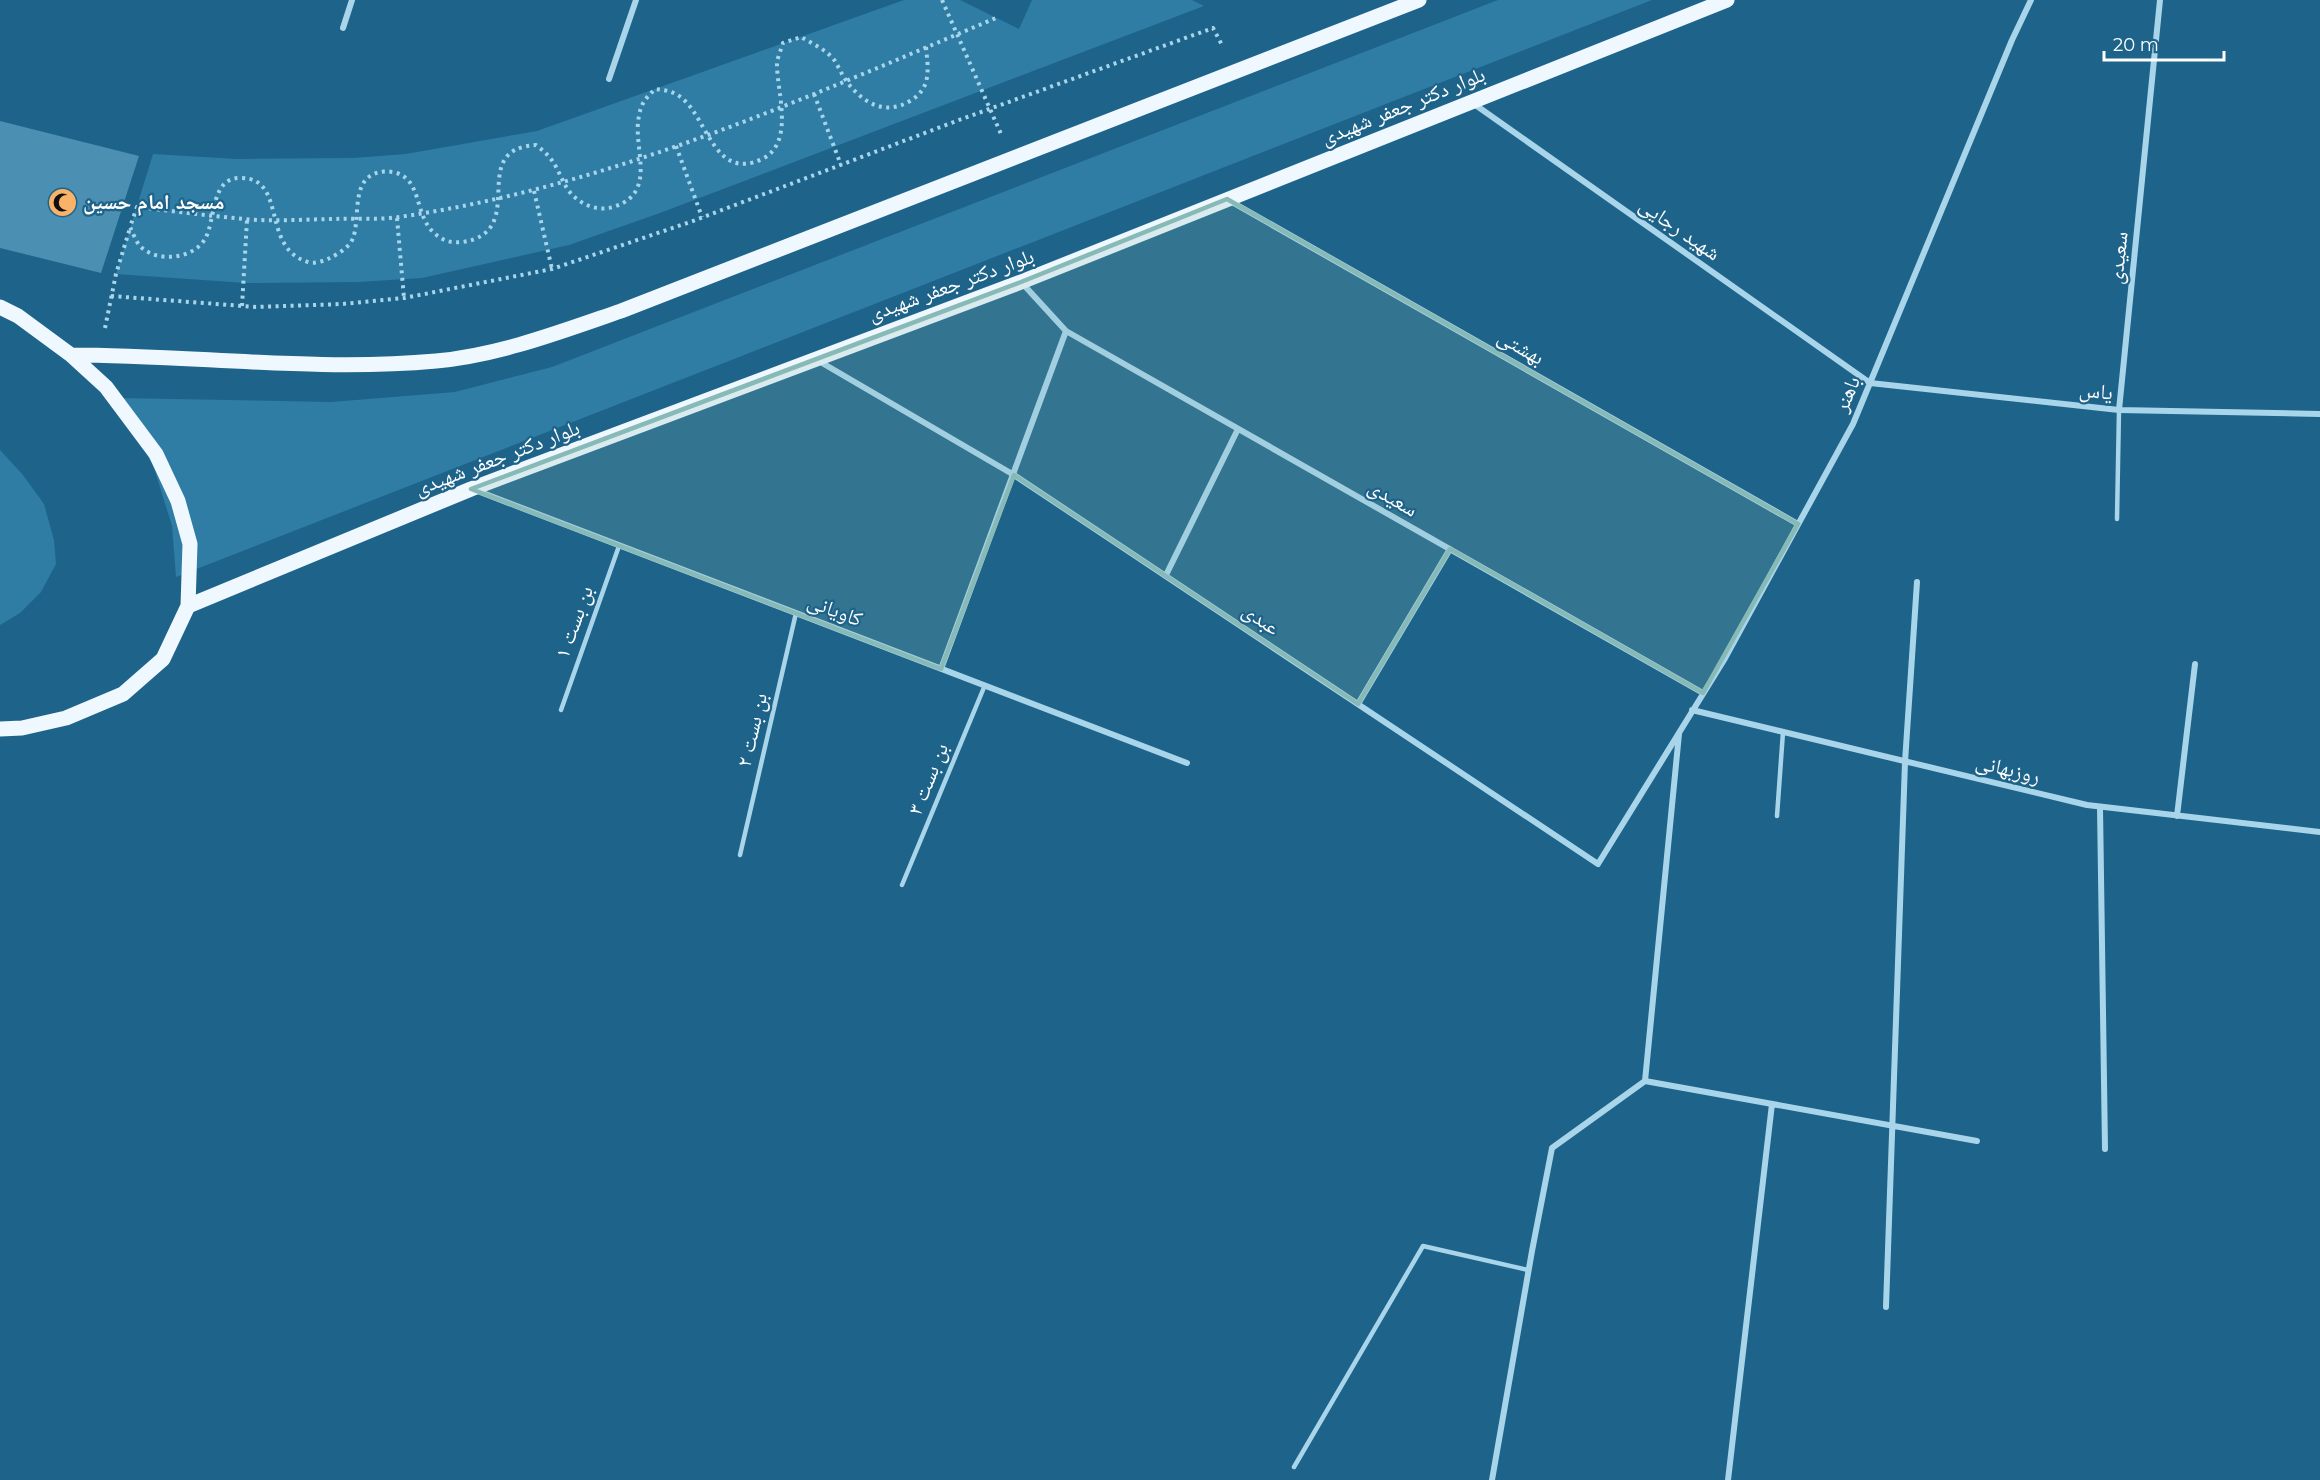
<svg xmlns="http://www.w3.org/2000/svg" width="2320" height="1480" font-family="Montserrat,'Noto Naskh Arabic',sans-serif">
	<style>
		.green { fill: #2f7da5 }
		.building { fill: #4b8fb3 }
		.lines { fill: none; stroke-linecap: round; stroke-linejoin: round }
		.path { stroke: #a9d5eb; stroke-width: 4; stroke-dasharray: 3 4.5; stroke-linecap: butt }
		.service { stroke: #a9d5eb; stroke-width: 4.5 }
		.minor { stroke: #a9d5eb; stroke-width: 6 }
		.primary { stroke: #eef8fe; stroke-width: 15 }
		.marked { fill: #87bab6; fill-opacity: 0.2; stroke: #87bab6; stroke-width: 4.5; stroke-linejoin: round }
		.labels { text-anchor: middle; stroke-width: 4.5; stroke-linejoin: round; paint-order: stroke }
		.street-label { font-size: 21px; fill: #fff; stroke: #1e6389 }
		.poi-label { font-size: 21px; font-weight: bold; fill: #fff; stroke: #1e6389; text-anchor: start }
	</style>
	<rect width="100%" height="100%" fill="#1e6389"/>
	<path class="green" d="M904,0H960L1019,29L1032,0H1192L1204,6L660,213L569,245L422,278L358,282L246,283L116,274L153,154L237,159L353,158L406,154L537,131Z
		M1498,0H1652L176,577L172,526L154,468L117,398L331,402L455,392L552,367Z
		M0,450L23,475L44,504L54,540L56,564L41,592L20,613L0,625Z"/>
	<path class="building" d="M0,121L139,156L101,273L0,248Z"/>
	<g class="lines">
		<path class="path" d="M942,0L1001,134
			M926,47C928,69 932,88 910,101C885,116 863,103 847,82C842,75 839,68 835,61C827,50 813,44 801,37L783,43C781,50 777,58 777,65C777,92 795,143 762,159C716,181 708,122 684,100C676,92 666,90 655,89C646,98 641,103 639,116C632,147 658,191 616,206C603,211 588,208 577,199C566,191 563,180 557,169C552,158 545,152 536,145C465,149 531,231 463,242C455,243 447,242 441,238C411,221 426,179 393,172C386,171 379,171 372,175C352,185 360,220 353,238C350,247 338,254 330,258C324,261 314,264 308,262C260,248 288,178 241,178C210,177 216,220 205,239C193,259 158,263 141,247C136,242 133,233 130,227L137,207C173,211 209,216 245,219C275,222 306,219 336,219C356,218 379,220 399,217C608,187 803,99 996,18
			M814,94L841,165
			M676,146L702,217
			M534,191L552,269
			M397,218L404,298
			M111,296L256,307L342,304L404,298L552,269L693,221L959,120L1213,28L1223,47
			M242,306L247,220
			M105,328L116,274L130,228"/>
		<path class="service" d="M2117,519L2119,410
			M561,710L619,546
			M1777,816L1783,732
			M740,855L796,613
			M902,885L985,685
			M1294,1467L1423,1246L1528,1270"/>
		<path class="minor" d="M343,28L352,0
			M609,79L636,0
			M1474,104L1870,383L2119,410L2320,414
			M1230,201L1798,524
			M1066,331L1703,693
			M817,360L1014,475L1598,864L1724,660L1853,424L2012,40L2031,0
			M2119,410L2160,0
			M475,490L1187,763
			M1166,575L1238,429
			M941,669L1066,331L1022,283
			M1358,704L1450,549
			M1692,710L2087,805L2320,832
			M1679,734L1645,1081L1977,1141
			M2100,807L2105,1149
			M2177,816L2195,664
			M1886,1307L1905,762L1917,582
			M1492,1480L1532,1251L1552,1148L1645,1081
			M1728,1480L1772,1104"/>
		<path class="primary" d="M0,307L18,316L71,355L106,387L156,454L178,501L190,544L188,606L163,659L123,694L66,718L22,728L0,729
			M71,355C193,355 314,372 436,361C500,355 560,332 621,311L1419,0
			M188,606L471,489L1021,282L1727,0"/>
	</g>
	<path class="marked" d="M1227,199L1798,524L1703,693L1450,549L1358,704L1014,475L941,669L471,489L1021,282Z"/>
	<defs>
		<symbol id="mosque-disc" viewBox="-11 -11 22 22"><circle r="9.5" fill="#fab269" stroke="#1e6389"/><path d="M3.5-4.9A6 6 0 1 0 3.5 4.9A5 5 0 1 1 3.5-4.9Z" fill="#111"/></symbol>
	</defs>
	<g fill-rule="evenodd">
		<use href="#mosque-disc" x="46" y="186" width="33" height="33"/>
	</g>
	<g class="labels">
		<g class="street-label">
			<text transform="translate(1403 106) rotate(-22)" y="7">بلوار دکتر جعفر شهیدی</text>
			<text transform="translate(1680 229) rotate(35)" y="7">شهید رجایی</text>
			<text transform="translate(2118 258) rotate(-84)" y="7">سعیدی</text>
			<text transform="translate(951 285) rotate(-20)" y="7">بلوار دکتر جعفر شهیدی</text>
			<text transform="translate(1521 347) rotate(30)" y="7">بهشتی</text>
			<text transform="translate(2096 391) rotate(6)" y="7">یاس</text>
			<text transform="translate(1847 394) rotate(-67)" y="7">باهنر</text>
			<text transform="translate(497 458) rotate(-21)" y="7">بلوار دکتر جعفر شهیدی</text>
			<text transform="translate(1393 498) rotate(30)" y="7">سعیدی</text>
			<text transform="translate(835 610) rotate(21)" y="7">کاویانی</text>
			<text transform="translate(1261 619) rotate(34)" y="7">عبدی</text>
			<text transform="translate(574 622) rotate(-70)" y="7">بن بست ۱</text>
			<text transform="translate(752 730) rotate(-77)" y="7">بن بست ۲</text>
			<text transform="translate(2008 769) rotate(14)" y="7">روزبهانی</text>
			<text transform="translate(928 779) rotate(-68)" y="7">بن بست ۳</text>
		</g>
		<g class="poi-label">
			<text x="83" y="209">مسجد امام حسین</text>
		</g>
	</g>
	<path d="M2104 51v9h120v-9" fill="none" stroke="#ffffff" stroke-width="3"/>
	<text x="2113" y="51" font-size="18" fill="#ffffff" stroke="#1e6389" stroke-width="4.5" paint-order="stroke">20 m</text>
</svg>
